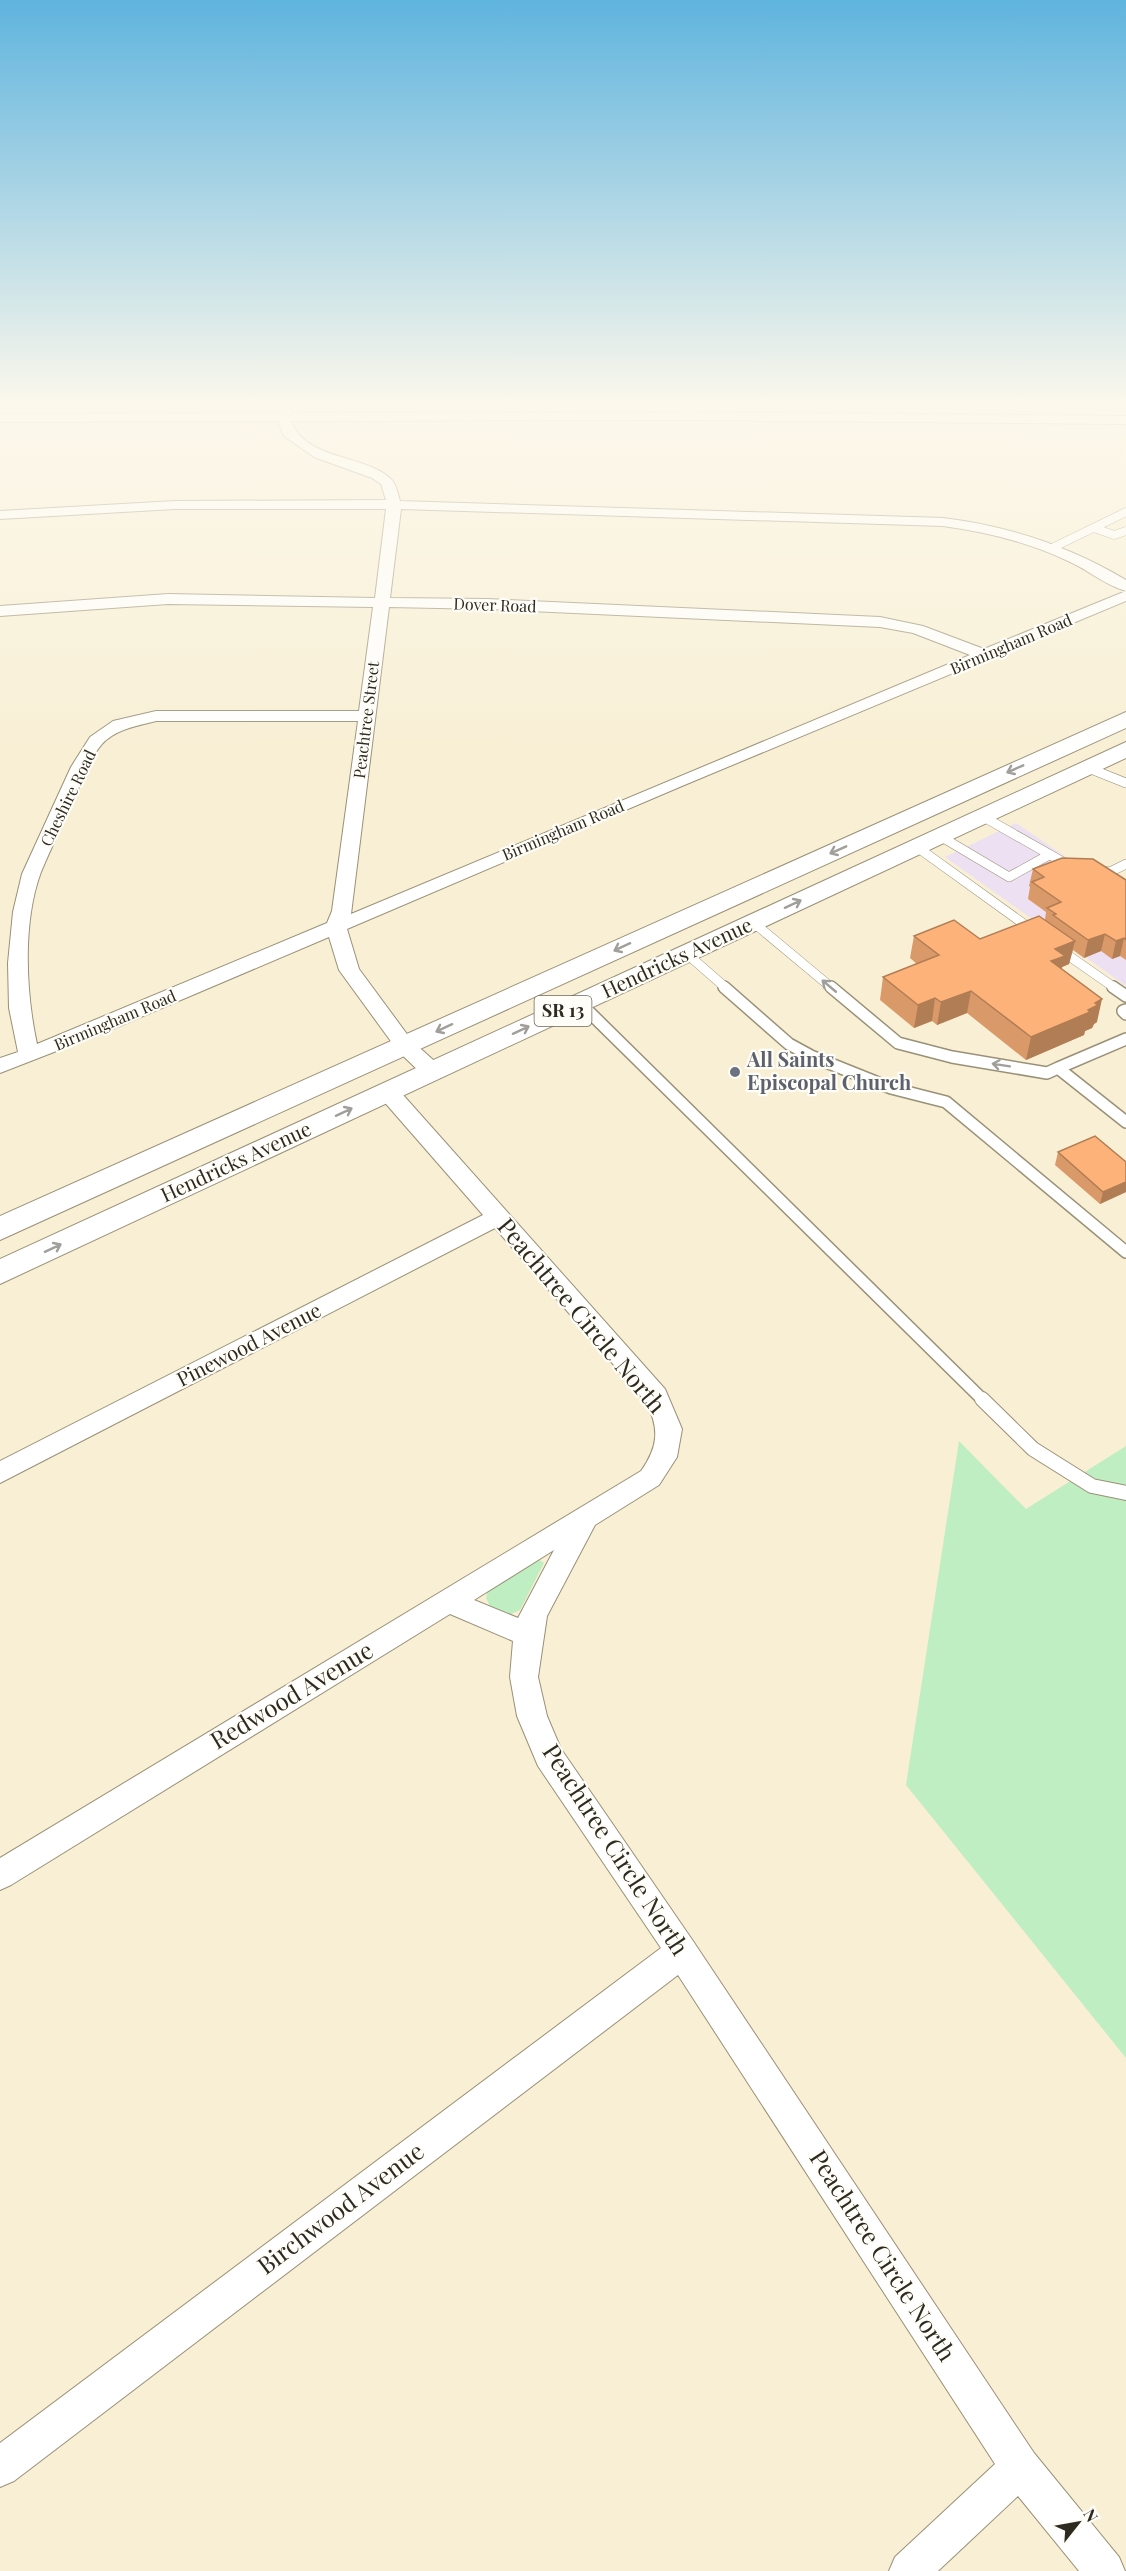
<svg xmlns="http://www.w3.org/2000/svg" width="1126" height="2571" font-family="'Playfair Display',serif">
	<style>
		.commercial { fill: #eee0f3 }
		.green { fill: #bfeec3 }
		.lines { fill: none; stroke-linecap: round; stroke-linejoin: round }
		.service-far3-casing { stroke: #999077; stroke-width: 9 }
		.service-far2-casing { stroke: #999077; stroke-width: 10 }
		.service-far1-casing { stroke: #999077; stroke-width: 14 }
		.service-casing { stroke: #999077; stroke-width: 16 }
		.minor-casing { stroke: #999077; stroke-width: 2 }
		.primary-casing { stroke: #999077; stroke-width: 2 }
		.service-far3 { stroke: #fff; stroke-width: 8 }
		.service-far2 { stroke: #fff; stroke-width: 9 }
		.service-far1 { stroke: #fff; stroke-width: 11 }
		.service { stroke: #fff; stroke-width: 14 }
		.minor { fill: #fff; fill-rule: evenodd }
		.primary { fill: #fff; fill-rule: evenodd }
		.wall { fill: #da9968 }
		.shaded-wall { fill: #b17d55 }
		.building { fill: #fdb279; stroke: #b17d55; stroke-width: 1.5 }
		.oneway { stroke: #a09f9b }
		.worship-dot { fill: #6b7280; stroke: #fefdf7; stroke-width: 2 }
		.labels { text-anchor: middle; stroke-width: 4.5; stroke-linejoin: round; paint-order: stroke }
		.far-street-label { font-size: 16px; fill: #2d2a20; stroke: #fefdf7 }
		.shield { fill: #fefdf7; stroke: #6c6960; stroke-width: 1.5 }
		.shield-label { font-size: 18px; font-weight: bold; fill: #2d2a20 }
		.street-label { font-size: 20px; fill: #2d2a20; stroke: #fefdf7 }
		.worship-label { font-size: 20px; font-weight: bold; fill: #5b616d; stroke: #fefdf7; text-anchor: start }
		.near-street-label { font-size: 24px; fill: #2d2a20; stroke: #fefdf7 }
	</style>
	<rect width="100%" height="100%" fill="#f8efd4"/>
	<path class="commercial" d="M1016,823L1126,898V986L945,857Z"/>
	<path class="green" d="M959,1441L1026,1509L1126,1446V2058L906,1785Z
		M538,1559L544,1563L520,1610L509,1615L491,1608L486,1598L489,1586Z"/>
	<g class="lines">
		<defs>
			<path id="service-far3" d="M1094,528L1114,535L1126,531
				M1054,547L1126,512"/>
			<path id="service-far2" d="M1086,767L1126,783
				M982,816L1070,866
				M940,836L1009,877L1049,855
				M917,847L1035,932
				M1096,870L1110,872L1126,864
				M754,923L832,988
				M1059,949L1115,988
				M686,953L726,988"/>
			<path id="service-far1" d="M724,987L789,1044L811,1056L891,1088L946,1102L1126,1252
				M831,987L898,1043L952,1057L1047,1073L1058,1068
				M1113,987L1126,996
				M580,1003L983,1400
				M1126,1010L1123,1011L1126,1014
				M1126,1039L1058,1068L1126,1122"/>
			<path id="service" d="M982,1399L1033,1449L1092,1486L1126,1493"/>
			<path id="minor" d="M282,401H292L291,413L693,412L1126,416V424L693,420L291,421C306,461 365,454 391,479C396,484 398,494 400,501L943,518C1009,526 1069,546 1126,580V591C1106,586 1087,569 1068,561C1028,542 987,532 943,526L401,509L390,598L487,599L880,617L923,626L984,649L1126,591V601L682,786L347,929L359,969L412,1041L440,1066L443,1071L440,1076H424L398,1051L339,970L329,937L108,1031L0,1073V1058L18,1052L9,1008L8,963L13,912L22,874L71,767L90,737L113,721L156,711H359L373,607L168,604L0,616V606L168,594L375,598L386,509H175L0,519V511L175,501L386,500L381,484L372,478L314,457L284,436L278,421L0,422V414L278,413ZM389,607L487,609L880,627L913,633L970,655L351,914ZM156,721H358L332,911L327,923L37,1044C26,993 22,923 41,872C50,850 61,828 71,806C80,786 88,760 102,744C116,729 137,726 156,721Z
				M388,1085L396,1087L665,1389L682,1429L677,1457L659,1485L595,1525L547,1616L538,1677L547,1716L561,1749L693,1941L1034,2453L1119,2557L1125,2571H1079L1018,2496L938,2571H889L895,2557L995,2464L678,1975L14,2481L0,2487V2443L661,1948L538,1766L517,1716L510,1677L513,1641L450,1614L11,1885L0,1890V1858L641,1471C658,1447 660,1429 646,1402L495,1228L0,1483V1461L483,1215L380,1097L377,1092L380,1087ZM554,1550L518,1618L474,1600Z"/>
			<path id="primary" d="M1126,712V728L0,1240V1216Z
				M1126,742V758L0,1284V1259Z"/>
		</defs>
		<use href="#service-far3" class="service-far3-casing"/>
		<use href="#service-far2" class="service-far2-casing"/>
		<use href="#service-far1" class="service-far1-casing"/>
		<use href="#service" class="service-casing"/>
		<use href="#minor" class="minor-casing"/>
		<use href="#primary" class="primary-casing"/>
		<use href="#service-far3" class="service-far3"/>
		<use href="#service-far2" class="service-far2"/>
		<use href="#service-far1" class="service-far1"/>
		<use href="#service" class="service"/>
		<use href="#minor" class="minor"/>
		<use href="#primary" class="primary"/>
	</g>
	<path class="wall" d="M1033,869L1126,880V960L1120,956L1112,959L1101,951L1084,958L1073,950L1069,964L1062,967V970L1097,1022L1094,1024L1092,1028L1085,1031L1084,1035L1026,1060L967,1013L937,1025L932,1021L914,1028L880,1000L883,977L917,964L910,958L914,936L980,939L1045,920L1046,912L1028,899L1030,887L1029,886Z
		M1058,1152L1126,1162V1192L1100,1204L1055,1165Z"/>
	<path class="shaded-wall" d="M1105,934L1101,951L1084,958L1088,940Z
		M1124,938L1120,956L1112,959L1116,941Z
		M1075,941L1069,964L1062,967L1060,978L1051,961L1055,949Z
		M971,991L967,1013L937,1025L941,1002Z
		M935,998L932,1021L914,1028L918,1005Z
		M1102,999L1097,1022L1094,1024L1092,1028L1085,1031L1084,1035L1026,1060L1031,1037L1088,1010L1095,1003Z
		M1126,1182V1192L1100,1204L1103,1192Z"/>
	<path class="building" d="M1062,858L1093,859L1126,880V940L1124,938L1116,941L1105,934L1088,940L1053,915L1056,914L1047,908L1061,902L1032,882L1044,877L1033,869Z
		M1039,916L1075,941L1055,949L1065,956L1051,961L1102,999L1095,1003L1098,1005L1088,1010L1090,1012L1031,1037L971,991L941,1002L935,998L918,1005L883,977L939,955L914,936L954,920L980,939Z
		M1095,1136L1126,1162V1182L1103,1192L1058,1152Z"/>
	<defs><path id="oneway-shaft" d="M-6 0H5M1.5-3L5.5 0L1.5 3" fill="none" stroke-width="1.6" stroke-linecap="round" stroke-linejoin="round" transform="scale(1.5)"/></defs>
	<g class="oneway">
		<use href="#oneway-shaft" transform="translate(1015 769) rotate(156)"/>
		<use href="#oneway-shaft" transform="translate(838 850) rotate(156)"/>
		<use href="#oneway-shaft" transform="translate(793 904) rotate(-25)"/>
		<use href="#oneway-shaft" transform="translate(622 947) rotate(155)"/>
		<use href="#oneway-shaft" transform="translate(829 986) rotate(-140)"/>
		<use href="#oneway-shaft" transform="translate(444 1028) rotate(155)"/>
		<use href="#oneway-shaft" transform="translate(521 1030) rotate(-25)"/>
		<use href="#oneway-shaft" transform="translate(1001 1065) rotate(-171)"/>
		<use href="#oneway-shaft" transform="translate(344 1112) rotate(-25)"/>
		<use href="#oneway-shaft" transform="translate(53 1248) rotate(-25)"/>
	</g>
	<linearGradient id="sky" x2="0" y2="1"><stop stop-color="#5fb4de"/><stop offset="0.53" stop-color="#fcf8ec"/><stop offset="1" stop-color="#fcf8ec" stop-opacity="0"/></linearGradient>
	<rect width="1126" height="761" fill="url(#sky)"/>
	<circle class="worship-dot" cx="735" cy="1072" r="6"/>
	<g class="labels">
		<g class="far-street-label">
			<text transform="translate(495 605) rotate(2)" y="6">Dover Road</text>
			<text transform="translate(1011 644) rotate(-23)" y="6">Birmingham Road</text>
			<text transform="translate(366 720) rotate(-83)" y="6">Peachtree Street</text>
			<text transform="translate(68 798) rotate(-64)" y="6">Cheshire Road</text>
			<text transform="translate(563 830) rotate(-23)" y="6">Birmingham Road</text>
			<text transform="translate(115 1020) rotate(-23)" y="6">Birmingham Road</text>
		</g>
		<rect class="shield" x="534.5" y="996" width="57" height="30" rx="4.5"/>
		<g class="shield-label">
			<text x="563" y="1017">SR 13</text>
		</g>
		<g class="street-label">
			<text transform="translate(677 958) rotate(-25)" y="7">Hendricks Avenue</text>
			<text transform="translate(236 1162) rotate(-25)" y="7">Hendricks Avenue</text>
			<text transform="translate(249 1345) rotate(-27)" y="7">Pinewood Avenue</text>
		</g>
		<g class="worship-label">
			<text x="747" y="1067">All Saints<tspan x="747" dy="23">Episcopal Church</tspan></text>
		</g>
		<g class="near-street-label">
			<text transform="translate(581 1316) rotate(50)" y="8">Peachtree Circle North</text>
			<text transform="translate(292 1696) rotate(-31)" y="8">Redwood Avenue</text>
			<text transform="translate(615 1850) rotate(57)" y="8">Peachtree Circle North</text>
			<text transform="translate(341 2209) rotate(-37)" y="8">Birchwood Avenue</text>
			<text transform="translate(882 2256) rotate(57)" y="8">Peachtree Circle North</text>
		</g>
	</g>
	<g transform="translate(1078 2523) rotate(59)" stroke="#fefdf7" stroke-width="4.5" paint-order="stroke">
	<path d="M0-4.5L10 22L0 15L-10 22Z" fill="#2d2a20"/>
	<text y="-9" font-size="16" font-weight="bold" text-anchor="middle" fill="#2d2a20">N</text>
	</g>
</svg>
